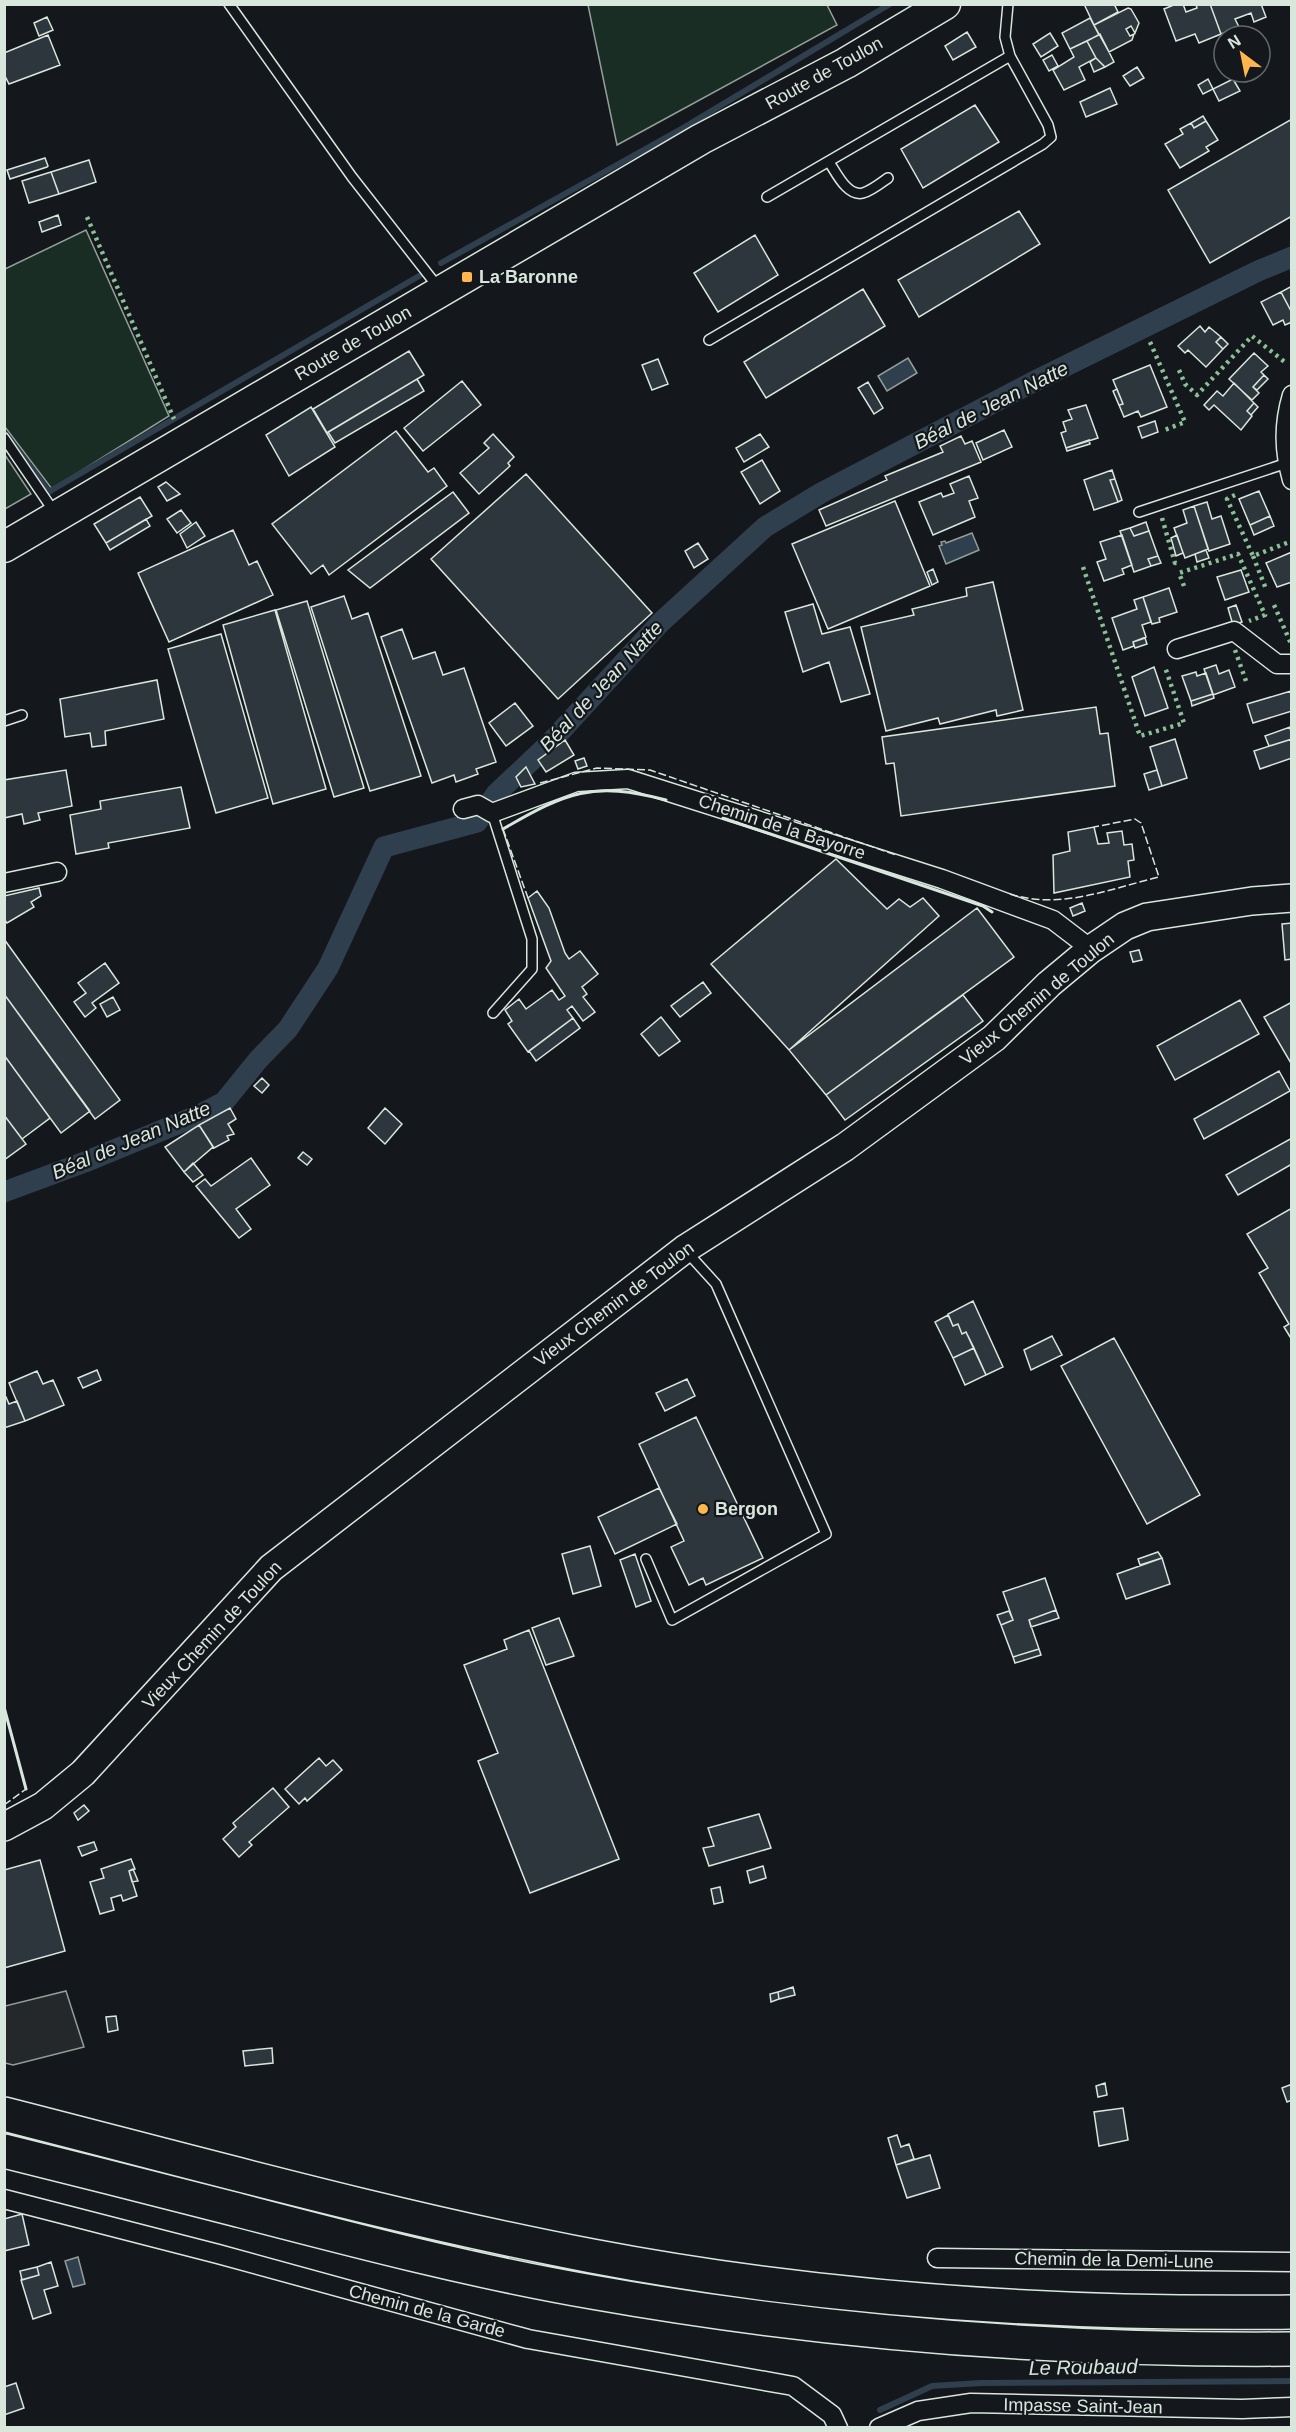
<svg xmlns="http://www.w3.org/2000/svg" width="1296" height="2432" font-family="Arial,sans-serif">
	<style>
		.green { fill: #1a2d24; stroke: #939e99; stroke-width: 1.5 }
		.parking { fill: #24282b; stroke: #939e99; stroke-width: 1.5 }
		.water { fill: #2f3f4d; stroke: #939e99; stroke-width: 1.5 }
		.lines { fill: none; stroke-linecap: round; stroke-linejoin: round }
		.stream { stroke: #2f3f4d; stroke-width: 6 }
		.canal { stroke: #2f3f4d; stroke-width: 21 }
		.building { fill: #2c363c; stroke: #d8e6dc; stroke-width: 1.5 }
		.lane-casing { stroke: #d8e6dc; stroke-width: 12 }
		.street-casing { stroke: #d8e6dc; stroke-width: 21 }
		.secondary-casing { stroke: #d8e6dc; stroke-width: 30 }
		.primary-casing { stroke: #d8e6dc; stroke-width: 33 }
		.highway-casing { stroke: #d8e6dc; stroke-width: 36 }
		.lane { stroke: #14181c; stroke-width: 9 }
		.street { stroke: #14181c; stroke-width: 18 }
		.secondary { stroke: #14181c; stroke-width: 27 }
		.primary { stroke: #14181c; stroke-width: 30 }
		.highway { stroke: #14181c; stroke-width: 33 }
		.hedge { stroke: #8ac095; stroke-width: 4.5; stroke-dasharray: 3 4.5; stroke-linecap: butt }
		.fence { stroke: #d8e6dc; stroke-width: 1.5; stroke-dasharray: 8 3; stroke-linecap: butt }
		.wall { stroke: #d8e6dc; stroke-width: 3 }
		.poi-dot { fill: #ffb74d; stroke: #14181c; stroke-width: 2 }
		.labels { text-anchor: middle; stroke-width: 4.5; stroke-linejoin: round; paint-order: stroke }
		.street-label { font-size: 18px; fill: #d8e6dc; stroke: #14181c }
		.poi-label { font-size: 18px; font-weight: bold; fill: #d8e6dc; stroke: #14181c; text-anchor: start }
		.water-label { font-size: 20px; font-style: italic; fill: #d8e6dc; stroke: #14181c }
	</style>
	<rect width="100%" height="100%" fill="#14181c"/>
	<path class="green" d="M588,5H827L837,25L617,145Z
		M86,230L169,416L52,489L5,427V269Z
		M5,455L31,494L5,509H4Z"/>
	<path class="parking" d="M66,1991L84,2047L13,2065L5,2063V2006Z"/>
	<path class="water" d="M908,358L917,373L887,391L878,376Z
		M972,533L979,550L946,564L939,546L942,545L941,542L945,541L946,543Z
		M78,2257L85,2284L73,2287L65,2261Z"/>
	<g class="lines">
		<path class="stream" d="M441,263L683,128L890,4
			M4,432L49,492L52,490L419,276
			M880,2410L932,2386L981,2383L1292,2381"/>
		<path class="canal" d="M4,1192L85,1162L199,1115L224,1102L258,1060L288,1029L328,968L384,847L477,822L496,794L549,744L660,623L765,527L821,493L1031,383L1258,271L1292,257"/>
	</g>
	<path class="building" d="M1084,4H1114L1118,12L1094,25Z
		M1176,4H1183L1186,12L1197,8L1196,4H1210L1221,34L1199,43L1195,34L1176,41L1164,9Z
		M1210,4H1261L1266,17L1254,22L1251,13L1235,19L1239,27L1221,34Z
		M1128,8L1131,9L1139,23L1135,33L1131,26L1126,29L1130,36L1134,34L1132,40L1109,52L1094,25Z
		M47,17L53,30L39,36L34,23Z
		M1090,18L1099,35L1070,49L1062,33Z
		M967,32L976,47L953,60L945,46Z
		M1050,33L1058,46L1041,57L1033,44Z
		M1100,34L1114,62L1105,67L1096,58L1087,41Z
		M48,35L60,65L9,84L4,74V53Z
		M1087,41L1096,58L1079,67L1085,80L1064,90L1053,70L1074,57L1070,49Z
		M1052,55L1058,66L1049,71L1043,60Z
		M1096,58L1105,67L1094,72L1090,62Z
		M1137,67L1144,78L1130,86L1123,76Z
		M1208,79L1213,89L1203,94L1198,85Z
		M1233,79L1240,91L1219,101L1213,89Z
		M1110,88L1117,104L1086,117L1080,102Z
		M975,105L999,142L923,188L901,149Z
		M1203,116L1206,121L1194,128L1191,123Z
		M1292,119V216L1210,263L1168,190Z
		M1206,121L1218,140L1206,147L1209,151L1180,168L1165,144L1183,134L1180,129L1191,123L1194,128Z
		M45,158L48,166L47,167L10,179L7,170Z
		M89,160L96,182L59,194L51,172Z
		M51,172L59,194L29,203L22,181Z
		M1019,211L1040,244L919,317L898,280Z
		M58,215L61,225L42,232L39,222Z
		M755,235L778,275L718,312L694,273Z
		M1292,286V313L1281,292Z
		M863,289L885,326L766,398L744,362Z
		M1281,292L1292,313V322L1285,325L1283,320L1273,325L1261,302Z
		M1200,326L1205,332L1209,327L1221,337L1216,342L1223,349L1206,367L1188,350L1185,353L1178,346Z
		M1221,337L1228,344L1223,349L1216,342Z
		M409,351L424,375L327,433L313,409Z
		M1254,353L1268,366L1261,372L1264,375L1253,387L1259,393L1252,400L1229,379Z
		M658,359L668,384L652,390L642,365Z
		M1150,365L1167,407L1141,417L1138,411L1124,417L1119,405L1123,404L1113,380Z
		M1264,375L1268,379L1257,390L1253,387Z
		M417,379L424,391L335,443L328,432Z
		M462,381L481,405L423,451L404,428Z
		M868,382L883,408L874,414L858,388Z
		M1234,383L1254,403L1247,411L1252,416L1241,430L1214,405L1209,410L1204,405L1217,391L1223,396Z
		M1117,389L1123,404L1119,405L1113,391Z
		M1254,403L1258,407L1251,415L1247,411Z
		M1086,405L1098,438L1066,448L1061,433L1066,431L1063,422L1072,419L1068,410Z
		M311,407L335,447L289,476L266,435Z
		M1155,421L1158,432L1142,438L1138,427Z
		M1004,430L1012,447L983,460L976,443Z
		M396,431L428,472L434,468L447,486L329,575L323,565L311,574L272,524Z
		M493,434L514,457L508,463L510,466L479,494L460,473L489,448L484,443Z
		M760,434L769,447L744,462L736,448Z
		M961,436L965,444L972,441L981,462L826,526L819,510L887,480L885,476L943,452L940,446Z
		M1089,440L1090,444L1067,451L1066,448Z
		M762,460L780,491L760,504L741,472Z
		M1112,470L1115,479L1110,480L1118,502L1094,510L1084,480Z
		M526,474L652,613L558,699L431,559Z
		M969,476L978,498L969,501L975,517L933,535L919,502L941,493L943,497L954,493L950,484Z
		M1115,479L1122,500L1118,502L1110,480Z
		M166,482L180,494L167,501L158,487Z
		M1259,491L1270,516L1250,525L1239,499Z
		M453,492L469,513L370,588L348,570Z
		M140,497L152,516L106,543L94,524Z
		M895,501L930,586L828,629L792,544Z
		M1207,502L1212,519L1221,516L1230,544L1209,551L1194,506Z
		M1194,506L1208,549L1185,558L1174,528L1187,523L1183,510Z
		M181,510L191,523L177,533L167,519Z
		M1270,516L1274,526L1254,535L1250,525Z
		M146,519L150,526L110,550L106,543Z
		M196,522L205,536L187,548L180,534Z
		M1146,522L1149,531L1134,536L1130,528Z
		M1130,528L1134,536L1149,531L1158,556L1148,559L1151,566L1134,572L1120,531Z
		M233,530L249,565L257,561L273,595L169,642L138,573Z
		M1122,535L1132,565L1122,569L1124,574L1104,581L1097,562L1106,559L1100,542Z
		M1177,535L1183,553L1176,556L1171,538Z
		M698,543L708,559L694,568L685,551Z
		M1206,550L1209,558L1197,562L1195,554Z
		M1292,552V582L1277,587L1266,563Z
		M1158,556L1161,563L1151,566L1148,559Z
		M933,569L938,582L932,585L927,572Z
		M1241,570L1249,592L1225,600L1217,577Z
		M993,582L1023,710L997,716L996,710L940,724L938,718L886,731L861,627L914,615L912,609L967,596L966,588Z
		M1169,588L1177,612L1159,618L1160,622L1152,624L1143,597Z
		M344,596L352,619L368,613L421,776L370,791L311,607Z
		M1143,597L1151,622L1142,625L1146,637L1133,642L1134,646L1123,650L1112,618L1137,609L1134,600Z
		M307,601L364,788L334,797L276,610Z
		M813,604L822,634L850,627L870,694L841,702L829,662L803,672L785,612Z
		M1236,605L1242,622L1233,625L1228,608Z
		M275,610L326,789L273,804L223,625Z
		M402,629L413,659L435,652L443,675L464,668L496,762L476,769L478,774L456,782L454,775L432,783L381,637Z
		M221,634L268,798L216,813L168,649Z
		M1145,638L1147,644L1135,648L1133,642Z
		M1216,665L1219,674L1229,670L1235,687L1213,695L1204,669Z
		M1154,667L1168,708L1145,716L1132,677Z
		M1196,672L1197,676L1206,673L1213,694L1191,701L1182,676Z
		M157,680L164,719L105,731L106,745L92,747L90,733L65,737L60,699Z
		M1291,691L1292,711L1253,723L1247,704Z
		M1213,694L1214,698L1192,706L1191,701Z
		M515,703L533,726L506,746L489,723Z
		M1096,707L1100,734L1108,733L1115,786L901,816L894,763L886,764L882,737Z
		M1290,727L1292,739L1269,746L1265,736Z
		M1175,739L1187,778L1162,786L1150,747Z
		M1292,739V758L1260,769L1254,751Z
		M565,740L574,755L546,772L538,760Z
		M584,758L587,766L578,769L575,761Z
		M526,767L535,784L521,787L516,777Z
		M66,770L72,806L38,813L40,820L24,824L22,814L4,818V780Z
		M1157,770L1162,786L1149,790L1144,774Z
		M181,787L190,828L108,843L109,848L76,854L70,815L101,809L100,801Z
		M1094,827L1098,844L1109,843L1107,833L1122,831L1124,845L1132,844L1134,860L1128,861L1130,877L1054,893L1053,855L1070,851L1068,832Z
		M836,859L887,909L899,899L910,907L923,898L939,916L789,1050L711,964Z
		M39,888L41,896L31,902L34,907L7,923L4,919V896Z
		M537,891L549,908L565,953L569,959L580,951L598,974L582,987L587,994L583,997L595,1012L583,1021L572,1006L567,1010L573,1018L528,1052L508,1024L512,1021L505,1010L519,999L526,1009L552,990L559,1000L565,996L546,968L551,961L528,898Z
		M1082,903L1085,911L1073,916L1070,908Z
		M977,908L1014,957L826,1095L789,1050Z
		M1292,923V959L1285,960L1282,924Z
		M4,939L120,1100L95,1119L4,994Z
		M1139,950L1142,960L1133,962L1130,952Z
		M105,963L119,983L92,1003L96,1008L85,1017L74,1002L86,993L78,983Z
		M703,982L711,993L680,1017L671,1006Z
		M4,994L90,1111L61,1133L4,1055Z
		M963,995L983,1021L845,1120L826,1095Z
		M113,997L120,1010L107,1017L100,1004Z
		M1240,1000L1259,1034L1175,1080L1157,1046Z
		M1292,1002V1065L1264,1017Z
		M661,1017L680,1041L659,1056L641,1034Z
		M573,1018L580,1028L536,1061L529,1051Z
		M4,1055L50,1118L22,1139L4,1115Z
		M1279,1071L1290,1091L1204,1139L1194,1119Z
		M262,1078L269,1085L262,1093L254,1086Z
		M230,1108L236,1119L228,1124L234,1134L227,1136L229,1140L214,1148L199,1125Z
		M385,1108L402,1124L385,1144L368,1128Z
		M4,1115L26,1144L4,1160Z
		M199,1125L213,1147L184,1172L165,1147Z
		M1292,1138V1164L1238,1195L1226,1175Z
		M303,1152L312,1159L307,1165L298,1158Z
		M251,1158L270,1185L236,1209L251,1229L239,1238L196,1186L205,1179L211,1186Z
		M193,1163L203,1175L193,1182L184,1172Z
		M1292,1208V1340L1284,1327L1289,1324L1259,1273L1268,1268L1247,1234Z
		M973,1301L1003,1367L986,1375L966,1332L962,1334L958,1324L953,1326L948,1314Z
		M948,1315L953,1326L958,1324L962,1334L966,1332L974,1348L953,1358L935,1322Z
		M1052,1336L1062,1355L1031,1370L1024,1350Z
		M1114,1338L1200,1495L1147,1524L1061,1366Z
		M974,1348L986,1375L965,1385L953,1358Z
		M97,1370L101,1380L83,1388L78,1378Z
		M37,1371L43,1384L53,1380L64,1405L25,1421L9,1383Z
		M687,1379L695,1396L665,1411L656,1393Z
		M6,1397L9,1404L17,1401L25,1421L4,1428V1398Z
		M696,1417L763,1558L706,1585L703,1578L689,1585L671,1547L684,1541L639,1444Z
		M659,1488L677,1524L615,1554L598,1517Z
		M590,1546L601,1586L573,1594L562,1554Z
		M1158,1552L1162,1558L1140,1565L1138,1559Z
		M635,1554L651,1601L636,1607L620,1560Z
		M1162,1558L1170,1584L1126,1599L1117,1574Z
		M1045,1578L1056,1610L1029,1620L1039,1649L1013,1657L1001,1625L1013,1620L1003,1592Z
		M1056,1610L1059,1618L1031,1627L1029,1620Z
		M1009,1611L1013,1620L1001,1625L997,1615Z
		M559,1618L574,1656L546,1665L532,1628Z
		M529,1630L619,1859L530,1893L478,1761L498,1753L464,1665L507,1649L504,1640Z
		M1039,1649L1041,1655L1015,1663L1013,1657Z
		M319,1758L326,1766L333,1760L342,1770L307,1801L305,1798L299,1804L285,1789Z
		M273,1788L289,1807L249,1842L252,1845L239,1857L223,1839L236,1827L233,1823Z
		M84,1805L89,1811L78,1820L74,1813Z
		M759,1814L771,1848L709,1866L703,1848L714,1846L708,1828Z
		M94,1842L97,1850L82,1856L78,1847Z
		M131,1859L135,1869L129,1871L137,1896L123,1901L121,1895L111,1898L114,1910L100,1914L90,1882L104,1878L101,1869Z
		M40,1860L65,1951L4,1968V1870Z
		M763,1866L766,1878L750,1883L747,1871Z
		M133,1869L138,1881L132,1882L129,1871Z
		M720,1887L723,1902L714,1904L711,1889Z
		M793,1987L795,1995L779,1999L778,1992Z
		M778,1992L779,1999L771,2002L770,1994Z
		M116,2016L118,2030L108,2032L106,2017Z
		M272,2048L273,2063L245,2066L243,2051Z
		M1105,2083L1107,2095L1098,2097L1096,2086Z
		M1292,2084V2100L1287,2102L1282,2088Z
		M1123,2108L1128,2140L1099,2146L1094,2112Z
		M897,2135L901,2147L909,2144L914,2159L896,2165L888,2138Z
		M930,2155L940,2188L907,2198L896,2165Z
		M22,2214L29,2245L4,2251V2219Z
		M51,2262L58,2286L44,2290L51,2313L33,2319L21,2280L39,2275L37,2267Z
		M37,2267L39,2275L22,2280L20,2271Z
		M16,2383L24,2408L4,2415V2387Z"/>
	<g class="lines">
		<defs>
			<path id="lane" d="M229,4L352,177L438,287
				M829,162C836,172 847,197 863,193C871,191 881,183 888,178
				M767,197L1010,56
				M709,340L1043,144L1051,137L1048,125L1010,56L1005,37L1008,4
				M4,438L55,513
				M1139,512L1287,463
				M4,721L22,715
				M492,813L532,939V969L493,1013
				M646,1559L672,1620L826,1534L716,1284L686,1251"/>
			<path id="street" d="M1292,395C1283,425 1284,451 1292,480
				M1177,649L1234,631L1277,664H1292
				M463,809L478,805L492,813L576,782L628,779L942,879L1053,920L1091,949
				M4,883L57,872
				M4,2199L218,2254L528,2339L793,2386L832,2415L838,2428
				M937,2258L1292,2262
				M879,2428L918,2411L971,2403L1242,2409L1292,2407"/>
			<path id="secondary" d="M4,1827L43,1806L83,1773L271,1568L685,1249L845,1147L994,1038L1049,984L1091,949L1125,926L1147,917L1252,901L1292,898"/>
			<path id="primary" d="M4,547L701,139L846,63L945,4"/>
			<path id="highway" d="M4,2114C200,2164 394,2218 592,2256C822,2300 1058,2315 1292,2312
				M4,2151C81,2170 157,2189 234,2209C353,2240 471,2271 592,2292C823,2333 1057,2351 1292,2349"/>
		</defs>
		<use href="#lane" class="lane-casing"/>
		<use href="#street" class="street-casing"/>
		<use href="#secondary" class="secondary-casing"/>
		<use href="#primary" class="primary-casing"/>
		<use href="#highway" class="highway-casing"/>
		<use href="#lane" class="lane"/>
		<use href="#street" class="street"/>
		<use href="#secondary" class="secondary"/>
		<use href="#primary" class="primary"/>
		<use href="#highway" class="highway"/>
		<path class="hedge" d="M87,217L174,419
			M1150,342L1185,422L1162,431
			M1179,370L1185,384L1197,395L1252,336L1286,363
			M1235,495L1227,499L1253,556L1292,541
			M1162,518L1175,563L1180,561
			M1253,556L1266,589
			M1083,567L1140,736L1184,723L1165,667
			M1184,586L1179,573L1238,554L1265,615L1249,621
			M1274,605L1292,646
			M1235,650L1247,684"/>
		<path class="fence" d="M540,783L597,768L650,770L896,855
			M503,829L528,898
			M1010,894C1061,910 1109,889 1159,877L1141,823L1135,819L1094,827
			M4,1805L26,1789"/>
		<path class="wall" d="M723,818L983,906L992,912
			M503,829C567,792 592,781 666,800
			M4,1707L26,1789"/>
	</g>
	<g class="poi-dot">
		<rect x="461" y="271" width="12" height="12" rx="3"/>
		<circle cx="703" cy="1509" r="6"/>
	</g>
	<g class="labels">
		<g class="street-label">
			<text transform="translate(824 73) rotate(-29)" y="6">Route de Toulon</text>
			<text transform="translate(353 343) rotate(-30)" y="6">Route de Toulon</text>
			<text transform="translate(782 827) rotate(18)" y="6">Chemin de la Bayorre</text>
			<text transform="translate(1037 999) rotate(-40)" y="6">Vieux Chemin de Toulon</text>
			<text transform="translate(614 1304) rotate(-37)" y="6">Vieux Chemin de Toulon</text>
			<text transform="translate(212 1635) rotate(-47)" y="6">Vieux Chemin de Toulon</text>
			<text transform="translate(1114 2260) rotate(1)" y="6">Chemin de la Demi-Lune</text>
			<text transform="translate(427 2311) rotate(15)" y="6">Chemin de la Garde</text>
			<text transform="translate(1083 2406) rotate(1)" y="6">Impasse Saint-Jean</text>
		</g>
		<g class="poi-label">
			<text x="479" y="283">La Baronne</text>
			<text x="715" y="1515">Bergon</text>
		</g>
		<g class="water-label">
			<text transform="translate(991 405) rotate(-27)" y="7">Béal de Jean Natte</text>
			<text transform="translate(601 686) rotate(-47)" y="7">Béal de Jean Natte</text>
			<text transform="translate(131 1140) rotate(-23)" y="7">Béal de Jean Natte</text>
			<text transform="translate(1083 2367) rotate(-1)" y="7">Le Roubaud</text>
		</g>
	</g>
	<rect width="1296" height="2432" fill="none" stroke="#d8e6dc" stroke-width="12"/>
	<g transform="translate(1242 54) rotate(328)"><circle r="28" fill="#14181c" stroke="#626a69" stroke-width="1.5"/>
	<path d="M0-4.5L10 22L0 15L-10 22Z" fill="#ffb74d"/>
	<text y="-9" font-size="16" font-weight="bold" text-anchor="middle" fill="#d8e6dc">N</text>
	</g>
</svg>
